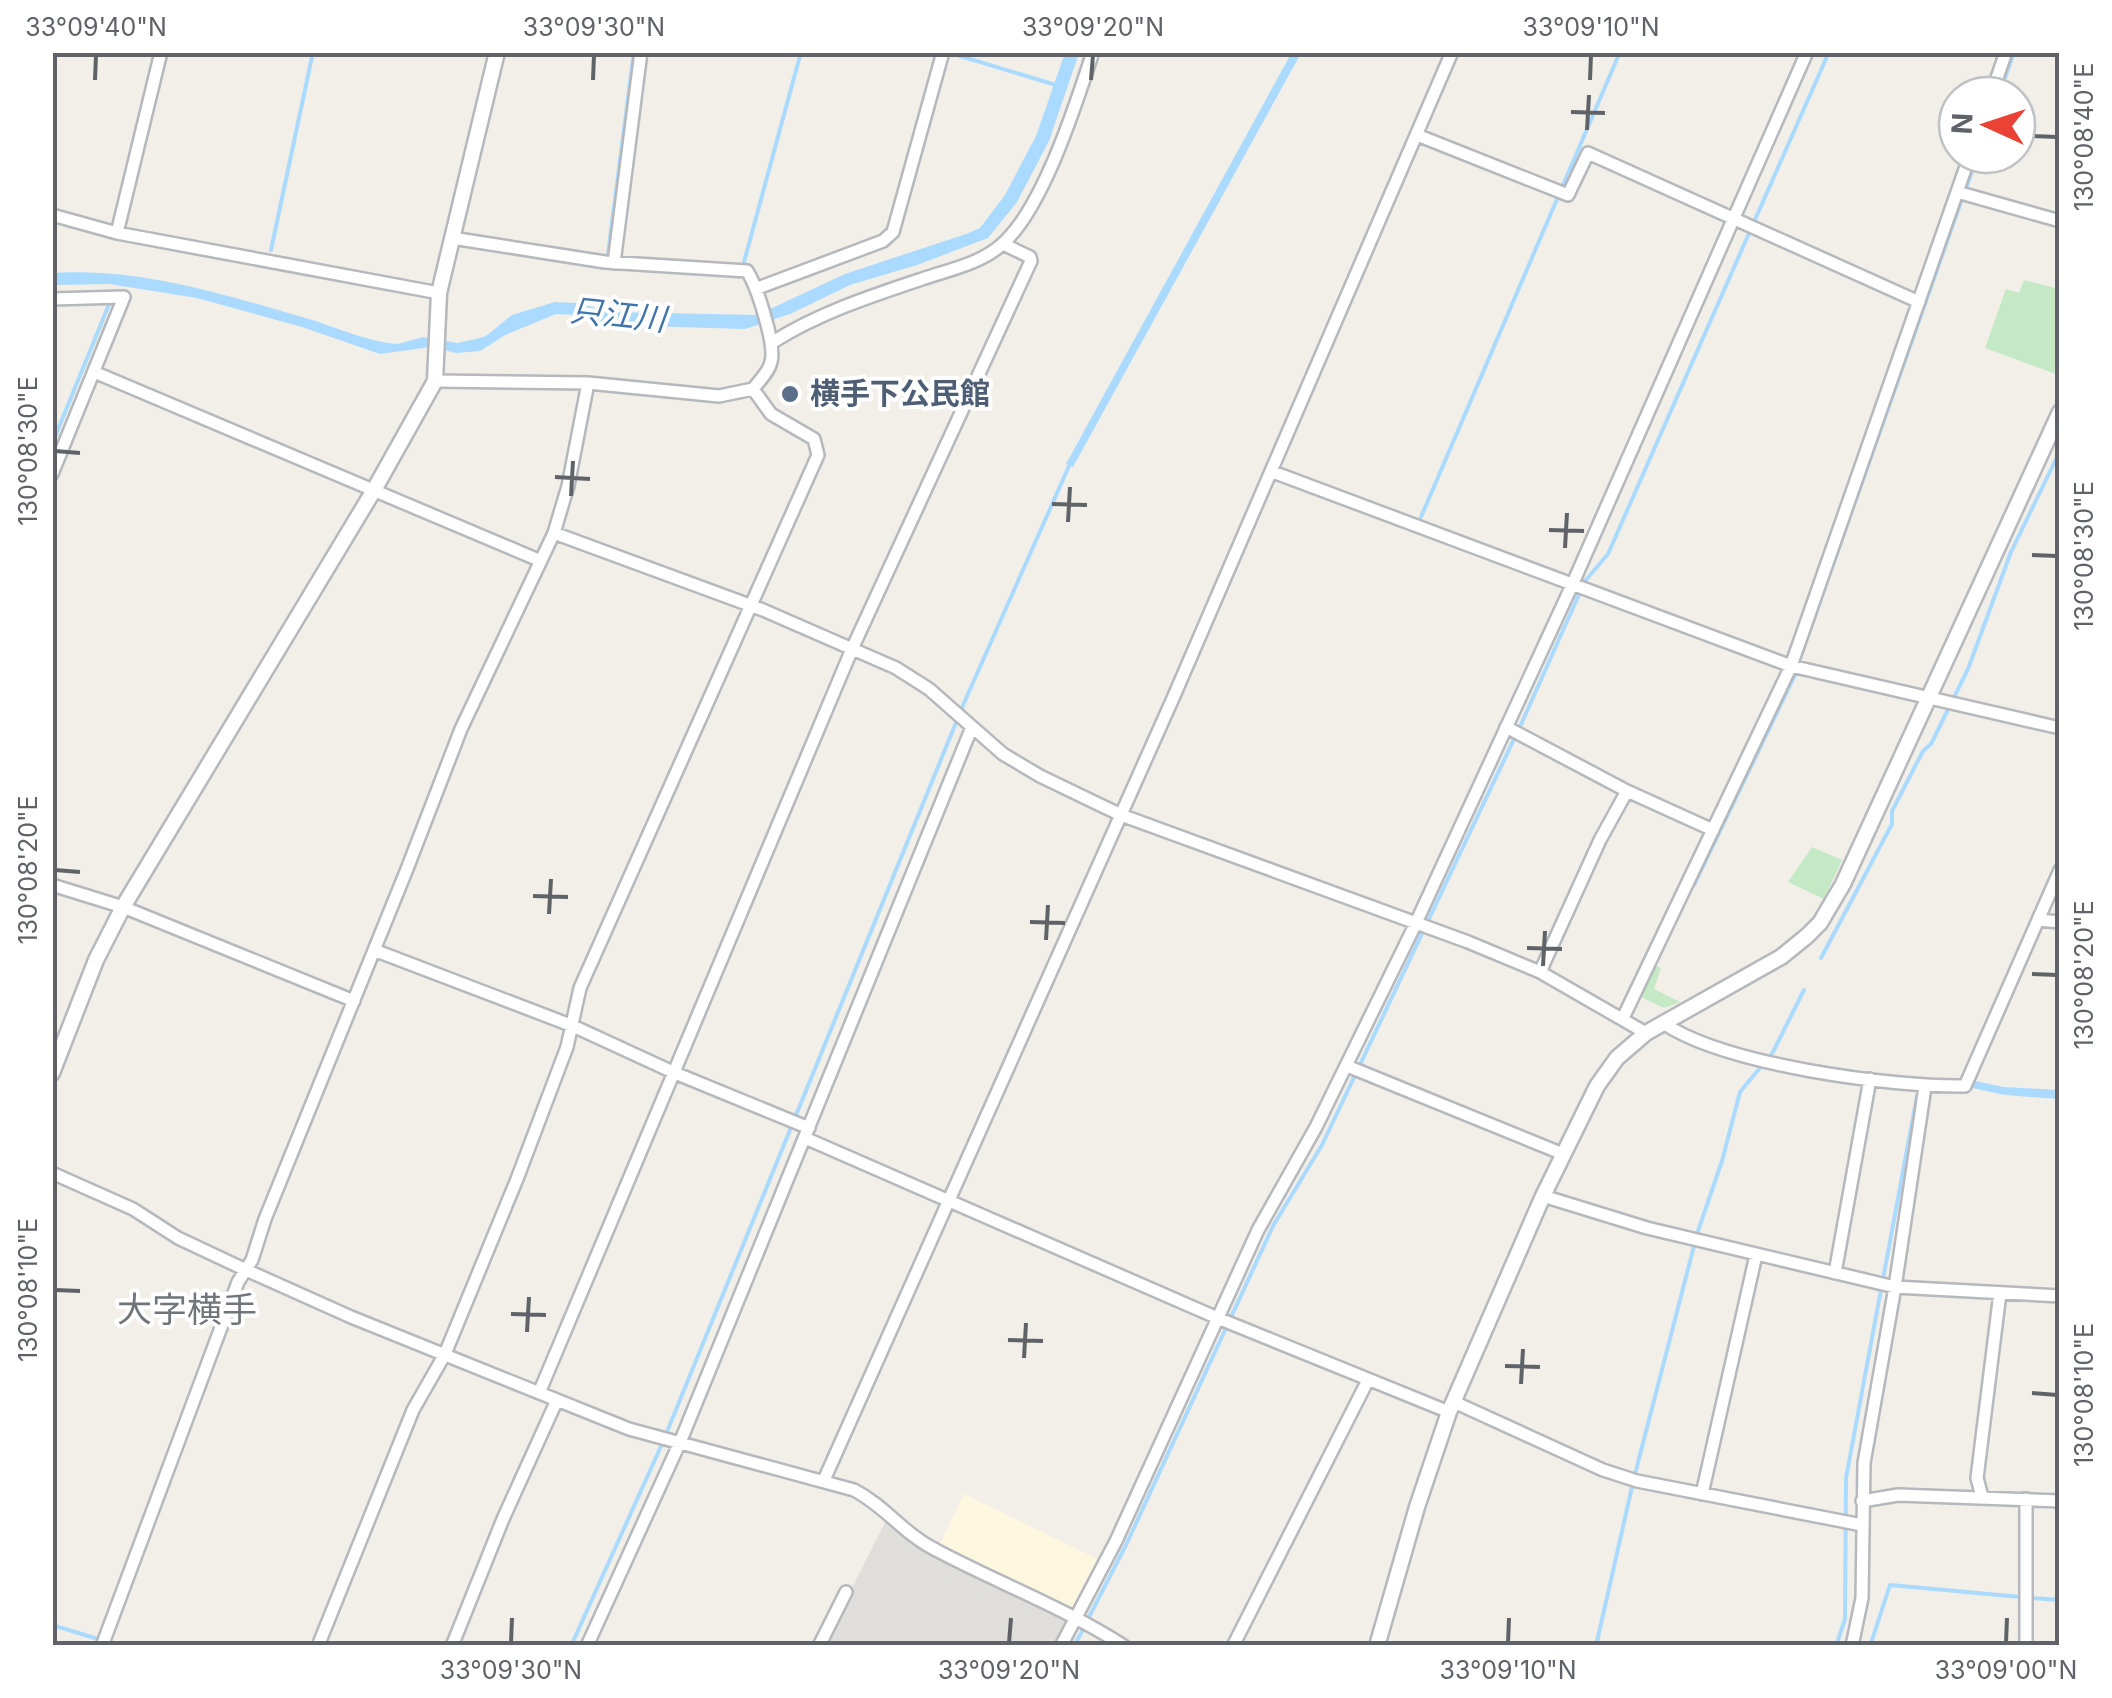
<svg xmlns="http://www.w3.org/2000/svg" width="2112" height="1698" font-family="Inter,'Noto Sans JP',sans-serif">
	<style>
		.commercial { fill: #fef7e0 }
		.industrial { fill: #e0deda }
		.green { fill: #c5e8c5 }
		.water { fill: #aadaff }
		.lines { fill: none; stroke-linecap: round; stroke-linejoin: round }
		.stream { stroke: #aadaff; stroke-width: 4 }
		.minor-casing { stroke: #b5b8bc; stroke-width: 16 }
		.tertiary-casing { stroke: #b5b8bc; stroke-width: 19 }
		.minor { stroke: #fff; stroke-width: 11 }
		.tertiary { stroke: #fff; stroke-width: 14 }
		.ticks { fill: none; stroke: #5f6368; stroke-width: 4 }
		.service-dot { fill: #5c6f8a; stroke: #fff; stroke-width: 4 }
		.labels { text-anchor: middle; stroke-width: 8; stroke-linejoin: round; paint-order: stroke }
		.service-label { font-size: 30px; font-weight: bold; fill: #4e5e75; stroke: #fff; text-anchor: start }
		.water-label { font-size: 32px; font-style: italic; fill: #4174aa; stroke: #fff }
		.quarter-label { font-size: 35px; fill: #70757a; stroke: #fff }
		.neatline { fill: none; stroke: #5f6368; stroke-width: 4 }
		.ticks-label { font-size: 25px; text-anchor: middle; fill: #5f6368 }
	</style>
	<rect width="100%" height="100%" fill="#f1efe8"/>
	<path class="commercial" d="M964,1494L1102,1561L1075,1614L939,1546Z"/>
	<path class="industrial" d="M888,1517L931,1553L1069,1622L1056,1645L822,1646Z"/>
	<path class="green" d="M2024,280L2059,289V375L1985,348L2006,289L2019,293Z
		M1812,847L1842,860L1824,899L1788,882Z
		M1653,964L1661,968L1654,989L1680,1002L1664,1008L1639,996Z"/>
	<path class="water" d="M1292,52L1301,53L1073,467L1066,464Z
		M1065,53H1079L1049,141L1017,202L988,238L917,265L850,285L790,314L745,329L611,325L576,315L556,314L505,335L480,351L456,353L430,347L380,354L302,327L197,298L109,284L53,285L52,273C141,267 225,295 309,319C338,328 368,342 398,344L423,337L457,343L476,339L486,336L512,315L555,302L576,303L612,312L757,315L845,274L966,234L980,228L1005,195L1036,136Z
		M1975,1081L2004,1087L2059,1090V1099L2005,1095L1972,1088Z"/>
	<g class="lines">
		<path class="stream" d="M950,53L1056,85
			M1999,95L2014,52
			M1966,188L1978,155
			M1754,222L1829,52
			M271,250L313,52
			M608,254L634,52
			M744,262L801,52
			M52,444L110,302
			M1421,517L1620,52
			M1799,661L1962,199
			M1519,729L1585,581L1608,554L1750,231
			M1694,885L1795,675
			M1821,958L1892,824V811L1923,751L1931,744L1968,669L2011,552L2060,451
			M1697,1234L1722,1161L1740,1092L1773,1052L1804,990
			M1635,1474L1694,1246
			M2031,1598L2060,1600
			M1088,1619L1126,1545L1273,1226L1322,1145L1515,737
			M52,1625L98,1639
			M1871,1643L1890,1585L2021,1597
			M113,1645L114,1646
			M571,1646L662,1444L964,703L1069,466
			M1074,1646L1084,1628
			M1596,1646L1632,1487
			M1836,1646L1845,1619L1846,1478L1917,1096"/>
		<defs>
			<path id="minor" d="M1991,95L2006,52
				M1417,135L1568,195L1588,153L1919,302
				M1957,192L2060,221
				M52,215L117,233L439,293
				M117,233L161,52
				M614,263L641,52
				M758,288L883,241L893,232L943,52
				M52,299L124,297L52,474
				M773,342C819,313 871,296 922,279C948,270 979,264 1000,246C1042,212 1076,104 1093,52
				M94,372L541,561
				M435,381L588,383L719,396L753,389C759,381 769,372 771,362C776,345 757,286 747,271L605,262L452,238
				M1273,472L1791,666L2060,728
				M554,533L763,610L896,668L929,689L1003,754L1040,776L1121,815L1468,942L1540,972L1646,1033
				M1506,727L1627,791
				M52,885L123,907L354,1001
				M2038,920L2060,922
				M374,950L573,1026L675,1073L809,1128
				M1540,972L1600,840L1627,791L1713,830
				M1623,1018L1791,666L1970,155
				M1663,1023C1725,1065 1890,1087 1965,1086L2060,870
				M1347,1066L1563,1154
				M805,1138L1220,1319L1449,1412
				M52,1173L133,1209L178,1238L246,1270L351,1317L629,1429L854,1490C885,1506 905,1535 936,1550C998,1583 1065,1608 1124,1646
				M1543,1196L1647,1228L1895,1287L2060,1296
				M1835,1273L1870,1079
				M539,1393L852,649L1031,261L1030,257L1003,244
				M1454,1402L1603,1470L1637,1481L1862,1525
				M824,1480L1174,696L1452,52
				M1702,1494L1756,1255
				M1982,1497L1977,1478L2000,1293
				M2026,1499V1646
				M1862,1501L1898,1495L2060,1501
				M102,1646L238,1282L252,1260L265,1219L407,869L461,729L554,533L568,486L588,383
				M318,1646L413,1410L445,1354L517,1179L567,1047L580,988L818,455L814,439L771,414L753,389
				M452,1646L503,1519L557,1400
				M587,1646L681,1440L972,727
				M819,1646L846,1592
				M1061,1646L1116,1541L1258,1230L1316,1127L1415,925L1573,583L1807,52
				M1233,1646L1368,1380
				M1852,1646L1862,1598L1864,1463L1895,1287L1925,1087"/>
			<path id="tertiary" d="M52,1073L96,960L123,907L374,490L435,381L439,293L497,52
				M1377,1646L1417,1507L1449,1412L1543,1196L1597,1086L1617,1058L1646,1033L1781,957L1807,936L1820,923L1843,884L2060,412"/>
		</defs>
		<use href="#minor" class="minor-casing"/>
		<use href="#tertiary" class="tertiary-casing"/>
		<use href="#minor" class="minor"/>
		<use href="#tertiary" class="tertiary"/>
	</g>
	<path class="ticks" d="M95,80L96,55M593,80L594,55M1091,80L1093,55M1590,80L1591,55M1571,112L1605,113M1587,130L1589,95M2032,136L2057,137M55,451L80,453M555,477L590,479M571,496L573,461M1052,504L1087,505M1068,522L1070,487M1549,530L1584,531M1565,548L1567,513M2032,555L2057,556M55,870L80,872M533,896L568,897M549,914L551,879M1030,922L1065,923M1046,940L1048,905M1527,948L1562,949M1543,966L1545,931M2032,974L2057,975M55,1290L80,1291M511,1314L546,1315M527,1332L529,1297M1008,1340L1043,1341M1024,1358L1026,1323M1505,1366L1540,1367M1521,1384L1523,1349M2032,1393L2057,1395M511,1643L512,1618M1009,1643L1011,1618M1508,1643L1509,1618M2006,1643L2007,1618"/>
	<circle class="service-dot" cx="790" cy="394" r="10"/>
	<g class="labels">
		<g class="service-label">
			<text x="810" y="404">横手下公民館</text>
		</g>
		<g class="water-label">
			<text transform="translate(618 315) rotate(6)" y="11">只江川</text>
		</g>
		<g class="quarter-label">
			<text x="187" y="1322">大字横手</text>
		</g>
	</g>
	<rect width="2112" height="1698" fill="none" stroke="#ffffff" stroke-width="110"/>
	<g transform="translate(1987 125) rotate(273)"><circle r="48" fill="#ffffff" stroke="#bfc1c3" stroke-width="2.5"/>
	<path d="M0-8L18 38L0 25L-18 38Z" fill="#ea4335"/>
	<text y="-15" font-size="28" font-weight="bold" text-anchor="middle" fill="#5f6368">N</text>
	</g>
	<rect x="55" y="55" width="2002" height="1588" class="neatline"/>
	<g class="ticks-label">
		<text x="96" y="36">33°09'40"N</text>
		<text x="594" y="36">33°09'30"N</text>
		<text x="1093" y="36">33°09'20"N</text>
		<text x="1591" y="36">33°09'10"N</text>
		<text transform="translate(2084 137) rotate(-90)" y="9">130°08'40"E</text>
		<text transform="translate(28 451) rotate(-90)" y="9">130°08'30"E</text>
		<text transform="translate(2084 556) rotate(-90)" y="9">130°08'30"E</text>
		<text transform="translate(28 870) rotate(-90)" y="9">130°08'20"E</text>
		<text transform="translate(2084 975) rotate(-90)" y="9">130°08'20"E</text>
		<text transform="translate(28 1290) rotate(-90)" y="9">130°08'10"E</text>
		<text transform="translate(2084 1395) rotate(-90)" y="9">130°08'10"E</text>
		<text x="511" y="1679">33°09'30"N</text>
		<text x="1009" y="1679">33°09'20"N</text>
		<text x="1508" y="1679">33°09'10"N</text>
		<text x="2006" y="1679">33°09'00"N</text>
	</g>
</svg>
